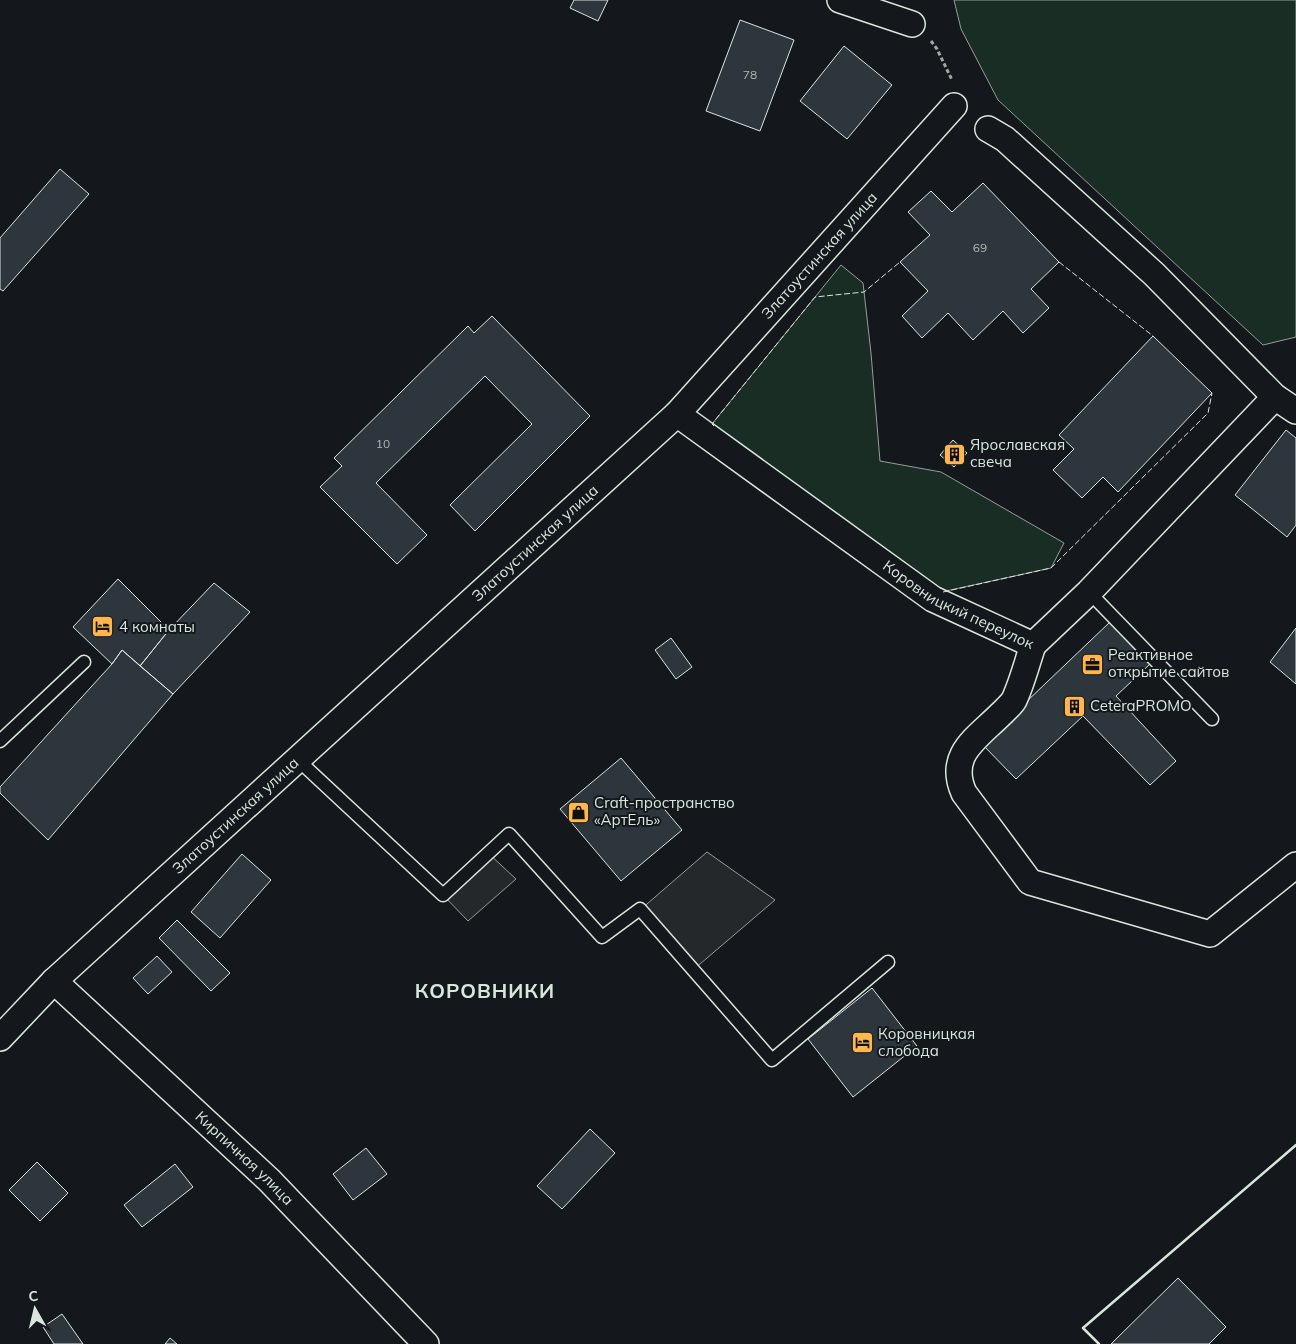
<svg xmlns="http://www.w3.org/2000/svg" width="1296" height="1344" font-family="Mulish,sans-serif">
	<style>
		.green { fill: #1a2d24; stroke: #939e99 }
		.parking { fill: #24282b; stroke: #939e99 }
		.building { fill: #2c363c; stroke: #d8e6dc }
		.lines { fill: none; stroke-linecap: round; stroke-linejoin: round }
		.service-casing { stroke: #d8e6dc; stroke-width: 15 }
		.minor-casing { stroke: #d8e6dc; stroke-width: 28 }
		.path { stroke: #9da8a2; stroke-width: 3; stroke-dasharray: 4 2.5; stroke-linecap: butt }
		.service { stroke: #14181c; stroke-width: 12 }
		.minor { stroke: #14181c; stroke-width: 25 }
		.fence { stroke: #d8e6dc; stroke-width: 1; stroke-dasharray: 6 2.5; stroke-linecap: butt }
		.wall { stroke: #d8e6dc; stroke-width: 2.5 }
		.labels { text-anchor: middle; stroke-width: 4; stroke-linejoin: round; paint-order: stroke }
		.number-label { font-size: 12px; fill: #adbab4 }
		.street-label { font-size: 15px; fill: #d8e6dc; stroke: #14181c }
		.poi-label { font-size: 15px; fill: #d8e6dc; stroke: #14181c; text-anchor: start }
		.district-label { font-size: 20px; font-weight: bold; letter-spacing: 1px; fill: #d8e6dc; stroke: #14181c }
	</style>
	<rect width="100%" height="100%" fill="#14181c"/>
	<path class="green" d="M954,0H1296V337L1263,345L998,100L961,29Z
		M841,265L863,283L871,353L880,461L941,472L1064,543L1051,568L932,594L712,424Z"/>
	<path class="parking" d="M707,852L775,900L693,970L640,910Z
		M488,853L516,879L468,921L443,895Z"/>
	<path class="building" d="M574,0H608L598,21L570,8Z
		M740,20L794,40L760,131L706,111Z
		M844,46L892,85L847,139L800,101Z
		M60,169L89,194L3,291L0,289V238Z
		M983,183L1059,262L1031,289L1049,308L1023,333L1003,311L973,340L948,313L922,338L902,316L928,291L900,262L930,235L908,212L931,191L952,212Z
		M492,316L590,416L475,531L450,505L532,424L485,376L376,483L427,535L397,564L320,487L342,466L334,458L468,326L474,333Z
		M1153,336L1212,393L1118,492L1103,477L1082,498L1053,470L1074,449L1059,435Z
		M1286,430L1296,438V525L1287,537L1235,495Z
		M953,440L967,453L954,467L940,455Z
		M118,579L169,630L140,666L122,650L112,664L73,627Z
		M214,583L250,612L173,694L140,666L169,630Z
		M1110,622L1150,664L1116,696L1176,761L1150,785L1083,716L1016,779L982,744Z
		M1296,628V684L1270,662Z
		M671,638L692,667L676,679L655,650Z
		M122,650L173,694L48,840L0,793V787L112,664Z
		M621,758L682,830L621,881L560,809Z
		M242,854L271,880L220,938L191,912Z
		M177,920L230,973L211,991L159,938Z
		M157,956L172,972L148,994L133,978Z
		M872,988L917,1046L853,1097L808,1039Z
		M590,1129L615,1153L562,1209L537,1186Z
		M366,1148L387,1174L353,1200L333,1174Z
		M37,1162L68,1193L40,1221L9,1190Z
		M175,1164L193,1187L142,1227L124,1205Z
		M1178,1278L1226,1327L1209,1344H1111Z
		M62,1314L83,1344H54L43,1327Z
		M170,1338L177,1344H165Z"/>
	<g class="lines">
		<defs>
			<path id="service" d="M1089,592L1212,719
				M0,741L84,662
				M297,759L443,895L509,834L602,937L640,909L772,1060L888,962"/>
			<g id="minor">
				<path d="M840,0L912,24"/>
				<path d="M988,129L1005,139L1154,274L1275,397L1296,411"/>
				<path id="s1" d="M677,414L933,599L1033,645L1089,592L1275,397"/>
				<path d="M1033,645C1027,663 1022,683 1014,700C1011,705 1005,710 1001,714C976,739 947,755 964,793L1030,882L1210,934L1296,865"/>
				<path id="s2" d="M54,981L269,1180L426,1344"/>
				<path id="s3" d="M0,1038L54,981L677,414L954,106"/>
			</g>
		</defs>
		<use href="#service" class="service-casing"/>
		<use href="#minor" class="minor-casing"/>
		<path class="path" d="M931,41L937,49L952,80"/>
		<use href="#service" class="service"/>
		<use href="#minor" class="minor"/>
		<path class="fence" d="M1059,262L1153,336
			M714,426L712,424L815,297L864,292L900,262
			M943,592L1051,568L1208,413L1212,393"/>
		<path class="wall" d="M1099,1344L1083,1328L1296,1145"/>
	</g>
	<defs>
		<symbol id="building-square" viewBox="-11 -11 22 22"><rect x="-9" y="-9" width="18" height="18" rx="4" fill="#ffb74d" stroke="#14181c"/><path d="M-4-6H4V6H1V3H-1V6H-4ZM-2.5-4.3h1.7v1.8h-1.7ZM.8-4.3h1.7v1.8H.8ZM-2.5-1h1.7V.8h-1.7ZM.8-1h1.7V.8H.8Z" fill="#111"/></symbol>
		<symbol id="hotel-square" viewBox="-11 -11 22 22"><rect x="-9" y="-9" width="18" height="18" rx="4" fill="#ffb74d" stroke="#14181c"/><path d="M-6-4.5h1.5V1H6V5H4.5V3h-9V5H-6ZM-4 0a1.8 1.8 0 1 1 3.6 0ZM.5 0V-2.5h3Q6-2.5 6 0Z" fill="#111"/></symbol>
		<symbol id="office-square" viewBox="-11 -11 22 22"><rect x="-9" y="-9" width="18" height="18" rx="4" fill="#ffb74d" stroke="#14181c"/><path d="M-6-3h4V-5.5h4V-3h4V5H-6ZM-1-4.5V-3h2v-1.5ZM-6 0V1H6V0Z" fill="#111"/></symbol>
		<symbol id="shop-square" viewBox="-11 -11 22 22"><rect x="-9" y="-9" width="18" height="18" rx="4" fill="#ffb74d" stroke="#14181c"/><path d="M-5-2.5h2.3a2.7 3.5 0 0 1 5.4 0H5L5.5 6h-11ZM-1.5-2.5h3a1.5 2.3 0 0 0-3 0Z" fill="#111"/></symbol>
	</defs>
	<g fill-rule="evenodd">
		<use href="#building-square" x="942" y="442" width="25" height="25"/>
		<use href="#hotel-square" x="90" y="614" width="25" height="25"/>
		<use href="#office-square" x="1080" y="652" width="25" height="25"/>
		<use href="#building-square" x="1062" y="694" width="25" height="25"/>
		<use href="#shop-square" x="566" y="800" width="25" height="25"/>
		<use href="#hotel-square" x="850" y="1030" width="25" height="25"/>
	</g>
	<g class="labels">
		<g class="number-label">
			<text x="750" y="79">78</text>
			<text x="980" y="252">69</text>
			<text x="383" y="448">10</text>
		</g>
		<g class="street-label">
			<text dy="5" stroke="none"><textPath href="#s3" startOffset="1134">Златоустинская улица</textPath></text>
			<text dy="5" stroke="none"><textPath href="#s3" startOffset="729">Златоустинская улица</textPath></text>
			<text dy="5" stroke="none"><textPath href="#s1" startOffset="341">Коровницкий переулок</textPath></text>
			<text dy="5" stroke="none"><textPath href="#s3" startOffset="324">Златоустинская улица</textPath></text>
			<text dy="5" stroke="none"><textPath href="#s2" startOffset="260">Кирпичная улица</textPath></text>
		</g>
		<g class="poi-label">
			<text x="970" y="450">Ярославская<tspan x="970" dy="17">свеча</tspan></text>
			<text x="119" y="632">4 комнаты</text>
			<text x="1108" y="660">Реактивное<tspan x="1108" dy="17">открытие сайтов</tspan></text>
			<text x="1090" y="711">CeteraPROMO</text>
			<text x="594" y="808">Craft-пространство<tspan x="594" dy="17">«АртЕль»</tspan></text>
			<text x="878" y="1039">Коровницкая<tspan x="878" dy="17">слобода</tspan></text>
		</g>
		<g class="district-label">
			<text x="485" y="998">КОРОВНИКИ</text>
		</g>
	</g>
	<g transform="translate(35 1309) rotate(352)" stroke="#14181c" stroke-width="4" paint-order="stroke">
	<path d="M0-4L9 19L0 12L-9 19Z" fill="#d8e6dc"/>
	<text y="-8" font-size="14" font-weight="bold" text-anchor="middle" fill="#d8e6dc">С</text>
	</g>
</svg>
